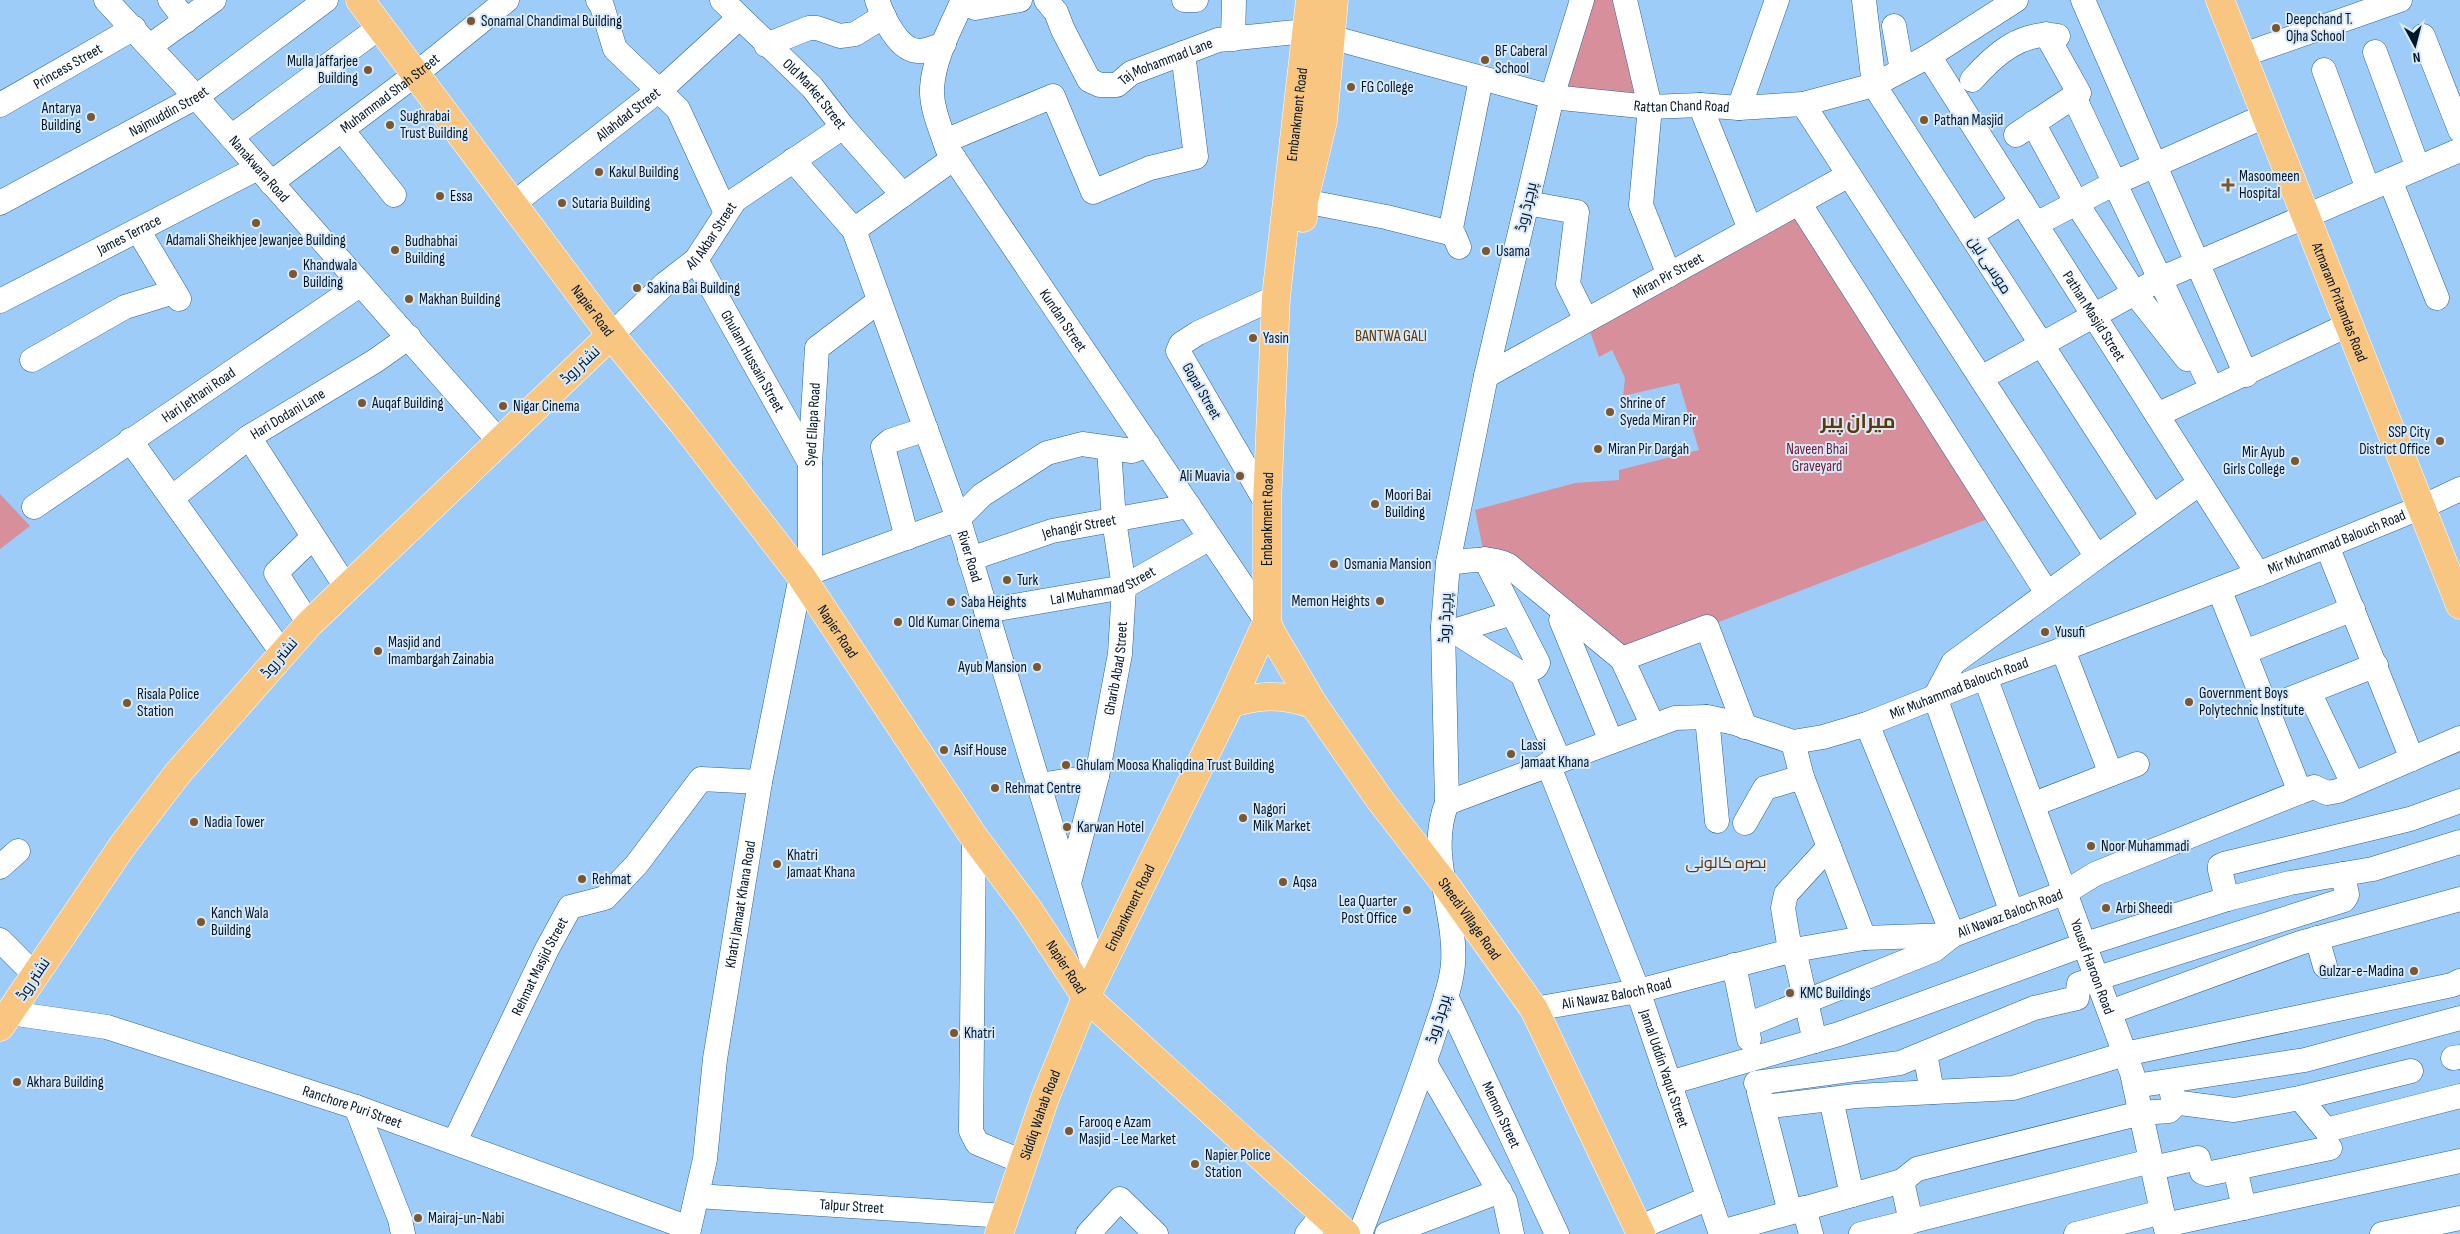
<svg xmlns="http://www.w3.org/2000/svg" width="2460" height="1234" font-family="'Sofia Sans Condensed',Cairo,sans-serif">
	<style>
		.green { fill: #d78f9c }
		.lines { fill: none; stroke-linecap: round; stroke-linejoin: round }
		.minor-casing { stroke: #2a6395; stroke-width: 25 }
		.major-casing { stroke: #fff; stroke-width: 29 }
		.minor { stroke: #fff; stroke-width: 24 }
		.major { stroke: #f9c682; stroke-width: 28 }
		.poi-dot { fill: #7a572f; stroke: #d8e9fa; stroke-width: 2 }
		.labels { text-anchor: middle; stroke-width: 4; stroke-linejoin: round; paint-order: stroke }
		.poi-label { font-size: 15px; fill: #011529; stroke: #d8e9fa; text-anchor: start }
		.street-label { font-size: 15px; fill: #011529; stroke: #d8e9fa }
		.park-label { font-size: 15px; fill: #6f1732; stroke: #d8e9fa }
		.neighbourhood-label { font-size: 16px; fill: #5e3906; stroke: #d8e9fa }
		.district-label { font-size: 20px; font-weight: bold; fill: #5e3906; stroke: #d8e9fa }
	</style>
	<rect width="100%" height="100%" fill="#9dccf8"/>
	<path class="green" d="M1582,0H1620L1639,96L1552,97Z
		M1799,203L1993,517L1622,659L1485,559L1475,510L1575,483L1619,480V470L1699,450L1679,383L1623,396L1625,378L1612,350L1599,357L1586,320Z
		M0,494L30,526L0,549Z"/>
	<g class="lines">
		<defs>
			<g id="minor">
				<path id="s1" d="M106,0L196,97L499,441"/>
				<path d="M170,0L186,21"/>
				<path d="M598,0L602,6L615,49L678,109L726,213"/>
				<path id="s2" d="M722,0L812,87L843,127L903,195"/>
				<path d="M877,0C883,17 899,53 921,51C928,50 937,46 944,44"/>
				<path id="s3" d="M963,0C951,27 934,57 932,88C931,108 941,129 947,148L1267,622"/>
				<path id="s4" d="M1046,0L1056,12L1063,30L1089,80L1100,85H1117L1131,73L1218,40L1306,31"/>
				<path d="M1184,0H1196"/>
				<path d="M1625,0L1650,107L1641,205L1669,275"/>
				<path d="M1864,0L1874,85L2153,517"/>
				<path d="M2083,0L2246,375"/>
				<path d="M963,1L975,8L1020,0"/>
				<path d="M1894,26L1902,70"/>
				<path d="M2423,36L2460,130"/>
				<path id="s5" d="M1330,37L1552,97L1650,107L1700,105L1739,108L1803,104L1874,85L1929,56L2016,0"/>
				<path d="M1233,39L1234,0"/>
				<path d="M766,45L809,28H817L840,36L855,34L884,16"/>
				<path d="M150,46L214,0"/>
				<path d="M2375,52L2418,168"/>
				<path d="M2243,55L2400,0"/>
				<path id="s6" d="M1929,56L2258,574"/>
				<path d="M2324,70L2368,189"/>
				<path d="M1972,80C1995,54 2022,30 2058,36"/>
				<path d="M2074,97L2212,389"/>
				<path d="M1803,104L2097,557L1953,663L1935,697L2012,913"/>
				<path id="s7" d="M0,105L134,28"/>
				<path d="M1700,105L1750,229"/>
				<path d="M1739,108L1777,0"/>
				<path d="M2033,123L2077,204L2134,292L2187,359"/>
				<path d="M342,130L394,195"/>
				<path d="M2016,135L2079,93L2046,34"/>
				<path d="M231,137L380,27"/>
				<path d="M945,141L1053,96L1093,192L1150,168L1196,157L1183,53"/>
				<path id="s8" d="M793,160L854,230L960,524L1096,974"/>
				<path d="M2390,180L2437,298"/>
				<path id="s9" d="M271,183L416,74L507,0"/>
				<path d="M1304,201L1386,217L1450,233L1454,235L1459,247"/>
				<path id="s10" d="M0,203L196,97L326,0"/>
				<path d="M1527,203L1577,212L1568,284L1586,320"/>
				<path d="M1799,203L2047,593"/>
				<path id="s11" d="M513,204L668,83L739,18"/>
				<path d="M2036,224L2115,183L2267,115"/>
				<path d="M138,230L179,299"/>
				<path d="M854,230L954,158"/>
				<path d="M1450,233L1481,79"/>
				<path d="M1971,235L2022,202"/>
				<path id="s12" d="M696,260L810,463"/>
				<path id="s13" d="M0,301L258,168"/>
				<path id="s14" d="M611,335L665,284L696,260L735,200L843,127"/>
				<path d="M32,360L125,307L164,295L172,288"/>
				<path id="s15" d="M1486,376L1849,175"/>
				<path d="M1981,378L2160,279L2460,150"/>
				<path d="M2157,415L2350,324"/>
				<path d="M249,437L346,587"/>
				<path d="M130,440L283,654"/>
				<path id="s16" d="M173,497L249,437L375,361L409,337"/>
				<path d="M1267,504L1178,351L1181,344L1198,333L1276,297"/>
				<path id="s17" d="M34,507L361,284"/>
				<path d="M907,538L883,447L890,441L926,429"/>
				<path d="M2327,546L2412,759"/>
				<path d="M2097,557L2200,483"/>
				<path id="s18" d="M970,559L1052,531L1189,506"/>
				<path d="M1485,559L1538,663L1536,667L1522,674"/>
				<path d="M1448,563C1469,561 1489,556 1508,565L1622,659L1653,726"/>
				<path d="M801,576L958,519L982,495L1047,453L1082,444L1132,451L1148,445"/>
				<path d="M2219,589L2300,792"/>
				<path id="s19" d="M986,611L1124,587L1210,538"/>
				<path d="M1564,612L1561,620L1611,741"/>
				<path d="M309,624L276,573L313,537"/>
				<path d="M1443,627L1454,631L1522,674L1559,760"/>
				<path d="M1454,631L1512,613"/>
				<path d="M2063,650L2111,774"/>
				<path d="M2245,652L2353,609"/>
				<path d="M1622,659L1707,627L1745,727"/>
				<path id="s20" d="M1985,677L2132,1073L2167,1234"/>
				<path d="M2309,692L2353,784"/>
				<path d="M2267,708L2376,665"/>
				<path d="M1707,717L1717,821"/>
				<path d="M1793,742L1802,777L1864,938"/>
				<path id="s21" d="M1548,764L1638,991L1721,1234"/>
				<path d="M1039,785L1097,776"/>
				<path id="s22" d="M1447,803L1675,718L1707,717L1735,723L1793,742L1823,737L1867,724L1985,677L2058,651L2258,574L2422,507L2460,489"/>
				<path d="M2034,804L2137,764"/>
				<path d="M1745,823L1765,788L1802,777"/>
				<path d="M974,837L971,1131L977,1143L1023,1162"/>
				<path d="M0,867L18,851"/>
				<path id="s23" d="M1069,883L1097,776L1120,654L1124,587L1114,520L1109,449"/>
				<path d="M2227,899L2220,870V866L2224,864L2410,819L2460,801"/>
				<path d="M2317,938L2325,966"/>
				<path d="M0,940L35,975"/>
				<path d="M1790,950L1783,908L1786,894L1829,847"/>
				<path d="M1794,950L1815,1041"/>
				<path d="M1734,965L1749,1039"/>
				<path id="s24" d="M1446,996L1557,1234"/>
				<path id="s25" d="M1534,1009L1638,991L1794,950L1864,938L1953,935L2066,892L2095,874L2300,792L2314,787L2327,793L2338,791L2460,738"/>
				<path d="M2110,1012L2300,943L2460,899"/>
				<path id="s26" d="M10,1013L107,1027L356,1107L689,1228"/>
				<path d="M1747,1025L1934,950L1953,935L1867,724"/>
				<path d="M1925,1053L1932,1092"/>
				<path d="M2453,1058L2460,1057"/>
				<path d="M1425,1063L1505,1201L1512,1234"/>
				<path d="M1669,1083L1839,1034L2086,944L2227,899L2290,883L2373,869L2460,842"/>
				<path d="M1756,1083L1900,1063L2034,1008L2077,998L2079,984L2344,900L2347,895L2343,874"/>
				<path d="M2135,1086L2305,1060L2460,1018"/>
				<path d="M1759,1092L1790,1212"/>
				<path d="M2300,1098L2326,1130L2460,1096"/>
				<path d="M1831,1099L1852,1195"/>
				<path d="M2173,1102L2234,1110L2300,1098L2411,1071"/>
				<path d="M356,1107L400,1219L403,1234"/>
				<path d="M1763,1107L1856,1096L2013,1088L2125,1054L2452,985L2460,981"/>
				<path id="s27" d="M455,1141L547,949L570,907L605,898L637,864L701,779L760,782"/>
				<path d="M2153,1168L2198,1158L2202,1172L2207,1174L2330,1148"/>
				<path d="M2235,1168L2244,1208"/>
				<path d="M1902,1181L1911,1222"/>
				<path id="s28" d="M697,1196L1005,1216"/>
				<path d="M1804,1208L1811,1234"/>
				<path d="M2165,1225L2460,1161"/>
				<path d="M1638,1228L1709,1198"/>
				<path d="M1721,1232L1902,1181L1917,1169L2141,1113L2169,1111L2174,1106L2170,1081"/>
				<path id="s29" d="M688,1234L705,1159L715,1059L760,782L801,576L810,559V463L817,348L879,301"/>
				<path d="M1088,1234L1120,1199L1156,1234"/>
				<path d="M1307,1234L1324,1213"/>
				<path d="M1360,1234C1385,1168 1412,1102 1434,1034C1441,1012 1451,988 1453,964C1457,911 1426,855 1447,803L1443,627L1448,563L1486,376L1552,97L1582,0"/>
				<path d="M1387,1234L1500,1191"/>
				<path d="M1861,1234L2151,1161"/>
				<path d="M2076,1234L2162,1212"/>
				<path d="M2382,1234L2460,1218"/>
			</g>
			<g id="major">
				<path id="s30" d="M360,0L611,335L682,422L801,576L974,837L1028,909L1086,997L1346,1234"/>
				<path id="s31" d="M2220,0L2460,605"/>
				<path d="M1303,218L1304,201L1323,121L1334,0"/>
				<path id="s32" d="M1267,622L1271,632L1314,705L1380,800L1445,884L1534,1009L1641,1234"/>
				<path d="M1230,704C1259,694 1285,694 1314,705"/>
				<path d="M0,1027L123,845L178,773L309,624L611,335"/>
				<path id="s33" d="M999,1234L1045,1098L1086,997L1230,704L1267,622V504L1276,297L1310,0"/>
			</g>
		</defs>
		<use href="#minor" class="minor-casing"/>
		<use href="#major" class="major-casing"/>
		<use href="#minor" class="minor"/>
		<use href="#major" class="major"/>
	</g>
	<g class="poi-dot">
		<circle cx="471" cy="21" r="5"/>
		<circle cx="2276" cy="28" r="5"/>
		<circle cx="1485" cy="60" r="5"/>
		<circle cx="368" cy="70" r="5"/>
		<circle cx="1351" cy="87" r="5"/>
		<circle cx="91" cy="117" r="5"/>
		<circle cx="1924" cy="120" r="5"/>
		<circle cx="390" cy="125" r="5"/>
		<circle cx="599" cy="172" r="5"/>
		<path d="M2225.5 177.5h5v5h5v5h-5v5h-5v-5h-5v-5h5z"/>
		<circle cx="440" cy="196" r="5"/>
		<circle cx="562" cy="203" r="5"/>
		<circle cx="256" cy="223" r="5"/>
		<circle cx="395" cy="250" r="5"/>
		<circle cx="1486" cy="251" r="5"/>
		<circle cx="293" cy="274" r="5"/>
		<circle cx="637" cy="288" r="5"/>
		<circle cx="409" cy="299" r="5"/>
		<circle cx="1253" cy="338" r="5"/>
		<circle cx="362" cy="403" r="5"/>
		<circle cx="503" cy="406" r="5"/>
		<circle cx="1610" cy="412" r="5"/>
		<circle cx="2440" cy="441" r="5"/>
		<circle cx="1598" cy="449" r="5"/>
		<circle cx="2295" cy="461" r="5"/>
		<circle cx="1240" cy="476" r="5"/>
		<circle cx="1375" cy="504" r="5"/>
		<circle cx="1334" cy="564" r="5"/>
		<circle cx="1007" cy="580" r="5"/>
		<circle cx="1380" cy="601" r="5"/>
		<circle cx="951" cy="602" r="5"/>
		<circle cx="898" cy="622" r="5"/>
		<circle cx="2045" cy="632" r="5"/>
		<circle cx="378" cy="651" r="5"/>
		<circle cx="1037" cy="667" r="5"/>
		<circle cx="2189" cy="702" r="5"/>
		<circle cx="127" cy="703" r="5"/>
		<circle cx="944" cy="750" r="5"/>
		<circle cx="1511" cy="754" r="5"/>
		<circle cx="1066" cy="765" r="5"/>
		<circle cx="995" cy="788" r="5"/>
		<circle cx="1243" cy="818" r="5"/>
		<circle cx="194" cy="822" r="5"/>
		<circle cx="1067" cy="827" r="5"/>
		<circle cx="2091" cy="846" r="5"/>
		<circle cx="777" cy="864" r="5"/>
		<circle cx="582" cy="879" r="5"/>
		<circle cx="1283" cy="882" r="5"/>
		<circle cx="2106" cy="908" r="5"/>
		<circle cx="1407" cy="910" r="5"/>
		<circle cx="201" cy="922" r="5"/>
		<circle cx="2414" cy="971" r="5"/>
		<circle cx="1790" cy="993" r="5"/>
		<circle cx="954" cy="1033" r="5"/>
		<circle cx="17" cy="1082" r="5"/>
		<circle cx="1069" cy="1131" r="5"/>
		<circle cx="1195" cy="1164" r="5"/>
		<circle cx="418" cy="1218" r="5"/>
	</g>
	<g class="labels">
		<g class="poi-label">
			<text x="2286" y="24">Deepchand T.<tspan x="2286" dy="17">Ojha School</tspan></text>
			<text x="481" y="26">Sonamal Chandimal Building</text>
			<text x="1495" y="56">BF Caberal<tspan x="1495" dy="17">School</tspan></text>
			<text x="358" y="66" text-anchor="end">Mulla Jaffarjee<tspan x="358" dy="17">Building</tspan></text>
			<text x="1361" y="92">FG College</text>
			<text x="81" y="113" text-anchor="end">Antarya<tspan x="81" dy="17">Building</tspan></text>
			<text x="400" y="121">Sughrabai<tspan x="400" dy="17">Trust Building</tspan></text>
			<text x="1934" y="125">Pathan Masjid</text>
			<text x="609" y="177">Kakul Building</text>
			<text x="2239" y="181">Masoomeen<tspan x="2239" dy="17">Hospital</tspan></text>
			<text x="450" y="201">Essa</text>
			<text x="572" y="208">Sutaria Building</text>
			<text x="256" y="245" text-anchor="middle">Adamali Sheikhjee Jewanjee Building</text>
			<text x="405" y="246">Budhabhai<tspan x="405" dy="17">Building</tspan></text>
			<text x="1496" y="256">Usama</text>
			<text x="303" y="270">Khandwala<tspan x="303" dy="17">Building</tspan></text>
			<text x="647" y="293">Sakina Bai Building</text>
			<text x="419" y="304">Makhan Building</text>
			<text x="1263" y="343">Yasin</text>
			<text x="372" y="408">Auqaf Building</text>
			<text x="1620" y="408">Shrine of<tspan x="1620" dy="17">Syeda Miran Pir</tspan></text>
			<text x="513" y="411">Nigar Cinema</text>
			<text x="2430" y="437" text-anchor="end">SSP City<tspan x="2430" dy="17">District Office</tspan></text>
			<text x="1608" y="454">Miran Pir Dargah</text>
			<text x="2285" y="457" text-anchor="end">Mir Ayub<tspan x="2285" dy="17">Girls College</tspan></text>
			<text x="1230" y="481" text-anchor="end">Ali Muavia</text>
			<text x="1385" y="500">Moori Bai<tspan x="1385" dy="17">Building</tspan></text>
			<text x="1344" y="569">Osmania Mansion</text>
			<text x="1017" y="585">Turk</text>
			<text x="1370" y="606" text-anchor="end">Memon Heights</text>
			<text x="961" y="607">Saba Heights</text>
			<text x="908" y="627">Old Kumar Cinema</text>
			<text x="2055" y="637">Yusufi</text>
			<text x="388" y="647">Masjid and<tspan x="388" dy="17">Imambargah Zainabia</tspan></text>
			<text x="1027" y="672" text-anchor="end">Ayub Mansion</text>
			<text x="2199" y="698">Government Boys<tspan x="2199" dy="17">Polytechnic Institute</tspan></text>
			<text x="137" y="699">Risala Police<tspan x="137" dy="17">Station</tspan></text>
			<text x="1521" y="750">Lassi<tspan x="1521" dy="17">Jamaat Khana</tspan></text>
			<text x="954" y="755">Asif House</text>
			<text x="1076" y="770">Ghulam Moosa Khaliqdina Trust Building</text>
			<text x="1005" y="793">Rehmat Centre</text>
			<text x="1253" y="814">Nagori<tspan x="1253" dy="17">Milk Market</tspan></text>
			<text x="204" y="827">Nadia Tower</text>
			<text x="1077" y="832">Karwan Hotel</text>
			<text x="2101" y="851">Noor Muhammadi</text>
			<text x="787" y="860">Khatri<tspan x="787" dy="17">Jamaat Khana</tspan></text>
			<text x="592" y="884">Rehmat</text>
			<text x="1293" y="887">Aqsa</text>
			<text x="1397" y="906" text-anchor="end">Lea Quarter<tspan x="1397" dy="17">Post Office</tspan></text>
			<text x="2116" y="913">Arbi Sheedi</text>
			<text x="211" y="918">Kanch Wala<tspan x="211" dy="17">Building</tspan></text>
			<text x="2404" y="976" text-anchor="end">Gulzar-e-Madina</text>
			<text x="1800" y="998">KMC Buildings</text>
			<text x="964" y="1038">Khatri</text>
			<text x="27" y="1087">Akhara Building</text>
			<text x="1079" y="1127">Farooq e Azam<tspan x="1079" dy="17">Masjid - Lee Market</tspan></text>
			<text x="1205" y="1160">Napier Police<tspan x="1205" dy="17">Station</tspan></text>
			<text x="428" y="1223">Mairaj-un-Nabi</text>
		</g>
		<g class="street-label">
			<text dy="5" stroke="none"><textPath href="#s4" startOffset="175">Taj Mohammad Lane</textPath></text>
			<text dy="5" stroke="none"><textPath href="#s7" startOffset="78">Princess Street</textPath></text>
			<text dy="5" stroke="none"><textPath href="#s9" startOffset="149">Muhammad Shah Street</textPath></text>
			<text dy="5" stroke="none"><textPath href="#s2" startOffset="132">Old Market Street</textPath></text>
			<text dy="5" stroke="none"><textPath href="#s5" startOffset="360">Rattan Chand Road</textPath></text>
			<text dy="5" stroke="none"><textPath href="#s10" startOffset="192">Najmuddin Street</textPath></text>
			<text dy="5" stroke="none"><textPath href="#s11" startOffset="146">Allahdad Street</textPath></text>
			<text dy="5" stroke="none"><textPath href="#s33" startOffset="1178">Embankment Road</textPath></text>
			<text dy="5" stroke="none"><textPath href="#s1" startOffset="228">Nanakwara Road</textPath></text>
			<text transform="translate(1526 207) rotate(-77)" y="5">پرچرڈ روڈ</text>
			<text dy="5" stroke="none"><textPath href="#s14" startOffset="142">Ali Akbar Street</textPath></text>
			<text dy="5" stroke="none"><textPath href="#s13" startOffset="145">James Terrace</textPath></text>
			<text transform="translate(1990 265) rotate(57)" y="5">موسی لین</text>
			<text dy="5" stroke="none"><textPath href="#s15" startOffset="208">Miran Pir Street</textPath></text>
			<text dy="5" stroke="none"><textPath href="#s31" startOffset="325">Atmaram Pritamdas Road</textPath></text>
			<text dy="5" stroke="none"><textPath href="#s30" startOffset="388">Napier Road</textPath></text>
			<text dy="5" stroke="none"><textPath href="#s6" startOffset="308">Pathan Masjid Street</textPath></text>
			<text dy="5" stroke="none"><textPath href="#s3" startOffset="364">Kundan Street</textPath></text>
			<text dy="5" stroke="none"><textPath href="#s12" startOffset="116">Ghulam Hussain Street</textPath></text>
			<text transform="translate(580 365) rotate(-43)" y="5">نشتر روڈ</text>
			<text transform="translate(1202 391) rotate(60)" y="5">Gopal Street</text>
			<text dy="5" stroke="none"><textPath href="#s17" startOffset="199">Hari Jethani Road</textPath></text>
			<text dy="5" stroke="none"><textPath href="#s16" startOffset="142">Hari Dodani Lane</textPath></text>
			<text dy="5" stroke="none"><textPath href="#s29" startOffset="822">Syed Ellapa Road</textPath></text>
			<text dy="5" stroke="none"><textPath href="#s33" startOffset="772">Embankment Road</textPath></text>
			<text dy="5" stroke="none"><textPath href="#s18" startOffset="114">Jehangir Street</textPath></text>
			<text dy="5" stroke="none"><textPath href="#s22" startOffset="945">Mir Muhammad Balouch Road</textPath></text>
			<text dy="5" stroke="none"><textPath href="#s8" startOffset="439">River Road</textPath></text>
			<text dy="5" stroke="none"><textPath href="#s19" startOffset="120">Lal Muhammad Street</textPath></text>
			<text transform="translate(1445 618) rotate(-88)" y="5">پرچرڈ روڈ</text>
			<text dy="5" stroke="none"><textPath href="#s30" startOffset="792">Napier Road</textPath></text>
			<text transform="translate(279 658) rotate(-49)" y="5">نشتر روڈ</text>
			<text dy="5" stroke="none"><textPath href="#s23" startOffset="220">Gharib Abad Street</textPath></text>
			<text dy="5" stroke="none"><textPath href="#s22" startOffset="540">Mir Muhammad Balouch Road</textPath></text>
			<text dy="5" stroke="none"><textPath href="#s29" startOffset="334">Khatri Jamaat Khana Road</textPath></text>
			<text dy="5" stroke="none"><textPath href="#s33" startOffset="352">Embankment Road</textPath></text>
			<text dy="5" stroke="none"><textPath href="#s25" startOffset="488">Ali Nawaz Baloch Road</textPath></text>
			<text dy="5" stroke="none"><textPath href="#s32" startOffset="360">Sheedi Village Road</textPath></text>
			<text dy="5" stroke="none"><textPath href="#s27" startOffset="194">Rehmat Masjid Street</textPath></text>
			<text dy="5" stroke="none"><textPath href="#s20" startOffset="309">Yousuf Haroon Road</textPath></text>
			<text dy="5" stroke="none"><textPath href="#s30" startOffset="1198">Napier Road</textPath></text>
			<text transform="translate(33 979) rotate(-56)" y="5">نشتر روڈ</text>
			<text dy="5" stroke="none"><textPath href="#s25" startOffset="84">Ali Nawaz Baloch Road</textPath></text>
			<text transform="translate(1438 1019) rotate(-73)" y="5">پرچرڈ روڈ</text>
			<text dy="5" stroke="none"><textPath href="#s21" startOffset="326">Jamal Uddin Yaqut Street</textPath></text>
			<text dy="5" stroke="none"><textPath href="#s26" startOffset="356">Ranchore Puri Street</textPath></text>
			<text dy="5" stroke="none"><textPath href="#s33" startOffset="126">Siddiq Wahab Road</textPath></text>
			<text dy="5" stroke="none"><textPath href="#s24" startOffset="131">Memon Street</textPath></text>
			<text dy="5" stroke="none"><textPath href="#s28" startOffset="155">Talpur Street</textPath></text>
		</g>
		<g class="park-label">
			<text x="1817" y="454">Naveen Bhai<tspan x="1817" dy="17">Graveyard</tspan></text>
		</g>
		<g class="neighbourhood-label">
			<text x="1391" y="341">BANTWA GALI</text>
			<text x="1726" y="868">بصرہ کالونی</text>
		</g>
		<g class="district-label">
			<text x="1858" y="428">میران پیر</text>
		</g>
	</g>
	<g transform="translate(2415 45) rotate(173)" stroke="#d8e9fa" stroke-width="4" paint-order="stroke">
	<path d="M0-4L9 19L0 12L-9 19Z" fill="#011529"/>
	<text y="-8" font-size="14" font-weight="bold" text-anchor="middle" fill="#011529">N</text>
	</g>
</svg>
